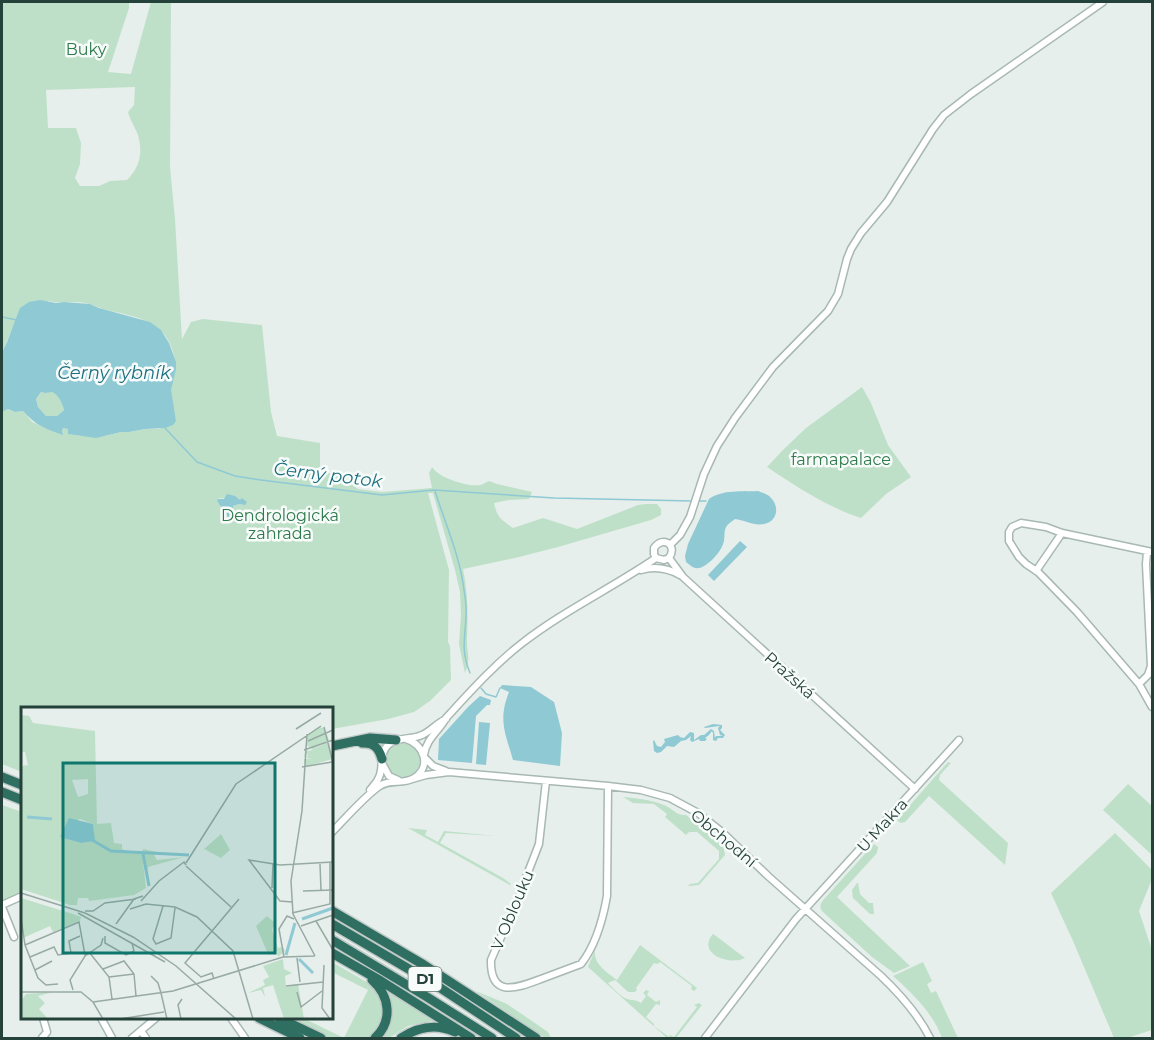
<svg xmlns="http://www.w3.org/2000/svg" width="1154" height="1040" font-family="Montserrat,sans-serif">
	<style>
		.green { fill: #bfe0c8; fill-rule: evenodd }
		.water { fill: #8ec9d4; fill-rule: evenodd }
		.lines { fill: none; stroke-linecap: round; stroke-linejoin: round }
		.stream { stroke: #8ec9d4; stroke-width: 1.5 }
		.minor-casing { stroke: #a8b8b2; stroke-width: 9 }
		.highway-casing { stroke: #c2cac8; stroke-width: 12 }
		.minor { stroke: #fff; stroke-width: 6 }
		.highway { stroke: #2f6f62; stroke-width: 9 }
		.labels { text-anchor: middle; stroke-width: 5; stroke-linejoin: round; paint-order: stroke }
		.shield { fill: #f7fbf9; stroke: #637a73; stroke-width: 1.5 }
		.shield-label { font-size: 15px; font-weight: bold; fill: #24423a }
		.park-label { font-size: 16px; fill: #2d7a4b; stroke: #f7fbf9 }
		.street-label { font-size: 16px; fill: #24423a; stroke: #f7fbf9 }
		.water-label { font-size: 18px; font-style: italic; fill: #1c6f80; stroke: #f7fbf9 }
		.inset-river { fill: none; stroke: #8ec9d4; stroke-width: 3 }
		.inset-road { fill: none; stroke: #98aaa4; stroke-width: 1.5 }
		.view { fill: #0f766e; fill-opacity: 0.15; stroke: #0f766e; stroke-width: 3 }
		.inset-edge { fill: none; stroke: #24423a; stroke-width: 3 }
	</style>
	<rect width="100%" height="100%" fill="#e6efeb"/>
	<path class="green" d="M2,2H129V8L108,72L131,74L151,2H171L170,167L175,219L182,339L191,322L203,319L262,325L271,412L277,436L320,443V470L343,477L358,489L382,492L432,488L429,473L432,467C439,478 467,487 480,485C482,485 488,481 489,481L497,484L532,492L529,499L509,500L494,503C497,518 502,520 513,528L543,518L577,529L638,505L646,504H657L661,509V515L651,520L558,547L515,558L463,569C468,593 468,616 467,640C467,655 471,658 465,673L459,644L461,615L460,592L455,570L433,493H428L449,570L448,642L450,646L451,680L430,701L414,712L388,719L332,729V708H22V772L2,764V412L8,409L15,412L23,411L32,422L63,434L62,431L63,428L68,429L69,434L81,436H105L121,432H129L145,429H159L176,421C174,411 170,399 171,389C172,380 177,371 175,361C169,321 140,318 107,310C101,309 95,305 89,304C76,300 61,304 48,301L13,327L2,352ZM135,87L134,105L128,112C130,120 135,127 138,135C143,153 140,167 127,180L110,181L99,186H80L75,178L80,164L81,143L76,128H48L46,90ZM219,498L240,500L243,505L239,504L233,506V509L235,513L244,516L240,519H229L217,501Z
		M862,387L871,403L888,445L911,477L886,494L861,518C827,507 797,487 767,467L783,450L806,428Z
		M53,391C59,395 62,403 64,410L57,416H46L38,407L36,399L41,392L45,393Z
		M386 760a17 17 0 1 1 34 0a17 17 0 1 1-34 0Z
		M948,762L951,763L940,775L939,780L1008,843L1005,865L929,796L905,822L901,823L897,820Z
		M1128,784L1152,806V855L1103,810Z
		M623,797C637,798 651,800 664,805C672,808 677,816 686,815L723,845L725,855L699,885L688,886L690,884L698,883L719,859V851L697,832H689L686,835L665,817L667,814L654,804L633,803Z
		M2,805L22,812V892L2,901Z
		M408,828L427,830L425,835L438,842L444,831L496,836L446,833L440,843L503,878L511,884L510,885Z
		M1115,833L1152,870V879L1139,911L1152,950V1030L1127,1038H1114L1073,941L1051,893Z
		M874,844L878,847L877,853L837,897L910,966L894,973L872,957L823,912C818,907 821,902 825,898Z
		M857,883H858L860,894L869,903H873L874,914H870L853,898L852,890Z
		M713,934L716,936L745,958C730,966 696,954 713,934Z
		M640,945L697,988L694,991L691,989L692,986L660,962L658,964L654,963L636,988L637,990L635,992H628L615,980L608,983C613,988 620,996 627,999C633,1001 635,999 641,1003L646,996L643,993L646,990L649,991L647,995L656,1002L660,1000V1005L656,1004L646,1017L654,1024V1026L669,1037L670,1035L674,1037L697,1007L694,1005L699,1003L702,1005L676,1038H667L588,967L595,950C593,964 607,972 617,980Z
		M332,962L370,984L383,1000L382,1023L371,1038H329L287,1018H303L344,1038L368,990L332,972Z
		M923,962L932,981L927,984L931,993L936,991L958,1038H942C933,1013 913,994 893,976Z
		M476,991L507,1004L548,1032L551,1038H545Z
		M390,993L433,1019L431,1021L408,1026L389,1038H383C394,1023 393,1012 390,993Z"/>
	<path class="water" d="M40,300L56,303L64,302L90,304L99,308L150,322L161,330L169,343L176,362V369L171,390L176,421L173,425L165,428L145,429L129,432H121L96,438L68,434V429L63,428L62,431L63,435C46,429 35,425 23,411L15,412L8,409L2,412V352L7,342L20,308L29,302ZM52,392C59,395 62,403 64,410L57,416H46L38,407L36,399L41,392L45,393Z
		M758,491C763,493 768,494 771,498C780,507 777,522 764,524C754,526 744,520 735,519C731,522 726,525 725,530C724,534 725,540 723,544C721,552 707,567 699,568C693,569 690,565 686,562L685,556L688,544L709,499C723,489 742,492 758,491Z
		M227,494L235,496L240,500L242,498L247,502L245,505L239,504L233,506C233,511 235,513 240,514L244,510L246,511L241,519V521L236,523L229,519L217,501L218,499H224Z
		M740,541L747,547L714,581L708,575Z
		M502,685L531,687L554,702L562,733L560,766L513,760C505,732 498,720 509,692L500,688Z
		M480,696L491,700L490,705H487L476,716L472,763L438,760L439,739L468,707Z
		M479,722L490,723L486,765L476,764Z
		M713,724L722,725V728L720,730L725,735L723,738H718L716,741L713,740V733L712,731L709,735L705,738L707,739L705,741H700L699,739L692,742L690,740L691,736L686,740L681,741L674,747L667,746L661,752L657,753L654,751L653,741L654,740L657,746L661,747L665,742L664,739L678,735L680,737L684,738L690,732L694,733V740L701,735H704L711,729L714,731L715,738L716,736H723L720,735L718,728L720,726C714,727 710,727 705,728L704,727Z"/>
	<g class="lines">
		<path class="stream" d="M2,317L17,320
			M165,428L197,462L235,476L261,480L382,495L434,490L554,498L693,501
			M435,491C445,523 460,556 464,590C465,596 466,602 466,608C467,634 459,646 470,673
			M698,501H706
			M481,688L486,694L496,697L500,688"/>
		<defs>
			<path id="minor" d="M670,545L680,535L690,517L704,474L717,446L735,418L773,367L828,311L838,294L847,259L851,249L861,233L887,202L933,129L944,115L971,94L1103,2
				M1152,552L1062,533L1046,527L1021,523L1012,527L1009,532V541L1019,557L1026,564L1038,572L1077,612L1139,684L1152,707
				M656,558L654,554V548C663,535 678,545 669,558
				M669,558L683,577L915,789
				M641,570C655,566 667,568 680,575
				M1036,571L1062,533
				M1139,684L1148,675L1151,666L1146,564L1147,552
				M424,755C426,739 439,731 446,718C470,692 493,666 521,644C563,611 612,588 656,558L664,560L669,558
				M425,758L433,766L446,771
				M383,765L389,776L398,780
				M412,779L426,775L449,772L608,786L641,790L670,798L698,813L722,832L768,876L881,976C901,995 918,1014 930,1038
				M546,781L539,844L518,898L491,960C490,999 517,988 541,979C554,974 568,969 581,964C596,945 603,919 607,896L608,786
				M370,790C375,784 380,779 381,770C382,764 381,757 384,751C391,735 409,741 422,735C431,731 437,723 446,719
				M332,832C347,817 361,800 378,787C390,778 403,785 414,778C432,767 424,744 406,739
				M2,905L22,896
				M2,907L14,937
				M101,1018L112,1038
				M231,1018L245,1038
				M141,1031L146,1038
				M42,1038L47,1032L43,1018
				M132,1038L156,1018
				M705,1038L796,919L959,740"/>
			<path id="highway" d="M362,743C374,742 379,748 382,759
				M332,746L370,738L396,740
				M2,777L22,785
				M2,792L22,800
				M332,911L424,965L536,1038
				M332,924L436,985L516,1038
				M332,940L427,997L492,1038
				M332,953L381,981L471,1038
				M372,980C390,996 393,1021 375,1038
				M259,1018L300,1038
				M279,1018L321,1038
				M401,1038C418,1027 435,1023 455,1032"/>
		</defs>
		<use href="#minor" class="minor-casing"/>
		<use href="#highway" class="highway-casing"/>
		<use href="#minor" class="minor"/>
		<use href="#highway" class="highway"/>
	</g>
	<g class="labels">
		<rect class="shield" x="408.5" y="967" width="33" height="24" rx="4.5"/>
		<g class="shield-label">
			<text x="425" y="984">D1</text>
		</g>
		<g class="park-label">
			<text x="86" y="55">Buky</text>
			<text x="841" y="465">farmapalace</text>
			<text x="280" y="521">Dendrologická<tspan x="280" dy="18">zahrada</tspan></text>
		</g>
		<g class="street-label">
			<text transform="translate(790 675) rotate(42)" y="6">Pražská</text>
			<text transform="translate(882 825) rotate(-48)" y="6">U Makra</text>
			<text transform="translate(724 838) rotate(40)" y="6">Obchodní</text>
			<text transform="translate(512 910) rotate(-67)" y="6">V Oblouku</text>
		</g>
		<g class="water-label">
			<text x="114" y="379">Černý rybník</text>
			<text transform="translate(328 475) rotate(7)" y="6">Černý potok</text>
		</g>
	</g>
	<g transform="translate(21 707)">
		<rect width="312" height="312" fill="#e6efeb"/>
		<path d="M0,8L8,9L12,16L74,24L76,117L90,116L93,136L101,137V142L108,145H121L122,142L140,146L133,148L136,153L163,150L127,160L128,179L127,164L121,146L125,181L113,188L68,194L67,191H57L56,198H49L0,182V59L7,58L4,45H0ZM67,72V87L57,90L51,73ZM59,112L72,117L73,134L60,136L44,131V119ZM297,20L303,21L308,33L292,42L308,35L311,52L284,60L283,52H290L286,51L287,46L283,50L284,44L292,43L286,38L284,43L286,29ZM200,127L209,143L200,151L183,142ZM0,191L52,207L60,210L59,214L32,225L29,219L2,231ZM246,209L254,216L251,223L257,241L262,240L264,244L257,250L255,244L247,247L235,219ZM262,252L263,262L271,266L264,269L265,280L277,277L283,312H263L252,278L242,281L244,290L240,283L227,286L244,278L242,273L248,270L242,259ZM32,285L17,289L24,296L18,302L27,312H0V294L5,287Z" fill="#bfe0c8" fill-rule="evenodd"/>
		<path d="M48,111L72,117L74,134L60,136L39,130Z" fill="#8ec9d4"/>
		<path class="inset-river" d="M6,110L31,112M71,133L90,144L168,148M122,147L128,179M281,212L312,201M265,248L274,216M278,252L292,266"/>
		<path class="inset-road" d="M303,20L312,56M275,22L300,6M286,27L281,104L270,174L272,207L294,249M287,34L312,23M283,43L312,33M281,60L311,55M165,156L215,77L300,19M299,157L300,183M165,159L210,200M251,181L252,157M282,184L312,183M0,186L64,206L112,230L155,259L215,312M120,194L138,174L163,155L165,158M271,195L259,194L228,153L259,158L312,155M142,199L132,232L135,237L150,231L154,201M109,202L125,197L154,200L176,210L212,244L232,312M64,204H72L84,196L115,192M57,206L144,255M271,206L309,197V155M0,211L4,238L17,271L25,278L37,277M295,214L312,243M95,217L113,192L122,189M280,219L312,208M84,229V236L105,248L113,244L111,236M4,238L58,215L64,248M68,245L88,270L91,292M9,250L33,240L37,248L50,246L48,234L59,229M263,250L258,222L266,209L273,212M276,251L279,275M303,258L301,301L309,312M82,262L103,254L113,267L115,289M14,263L31,254M130,269L137,276L140,286M88,270L113,267M193,272L191,266L180,270L164,256L218,192M265,279L302,275M52,283L49,273L64,249L80,238L82,231M0,285H60L72,295L82,312M276,285L280,300L301,284M140,286L146,312M72,295L152,284L262,250L294,249M99,312L143,305M160,312L157,298L161,292"/>
		<path class="view" d="M42,56H254V246H42Z"/>
		<rect width="312" height="312" class="inset-edge"/>
	</g>
	<rect width="1154" height="1040" fill="none" stroke="#24423a" stroke-width="6"/>
</svg>
